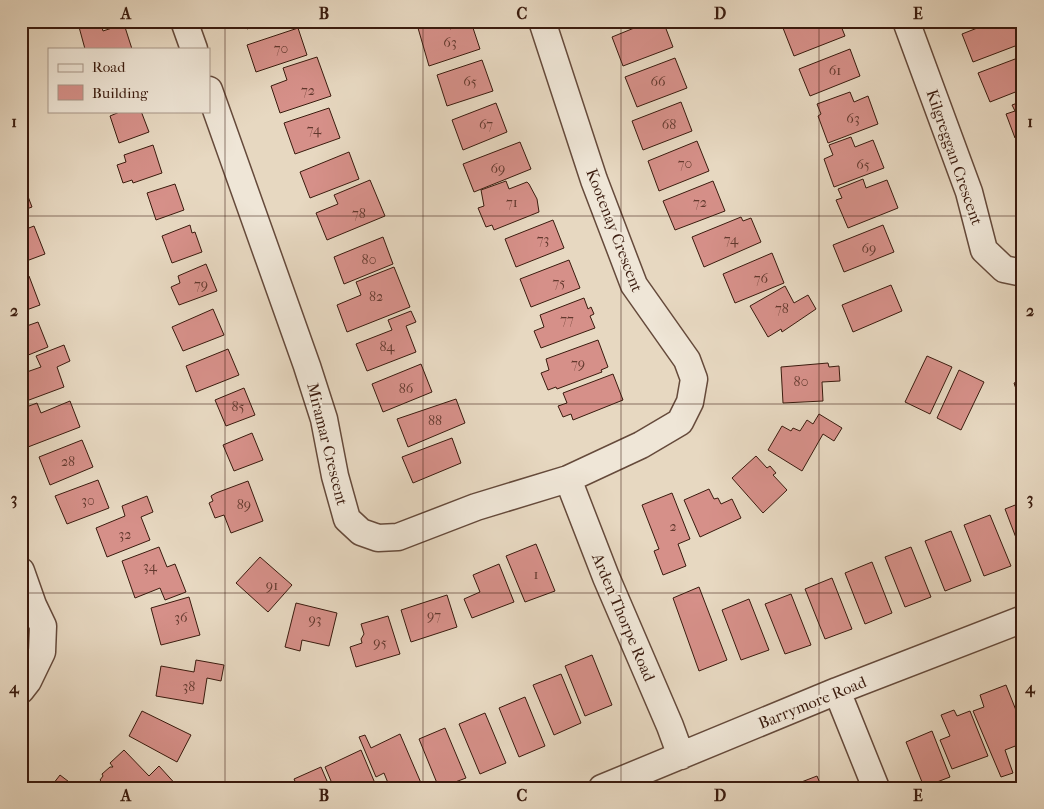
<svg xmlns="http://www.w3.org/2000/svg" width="1044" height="809" font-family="'IM FELL French Canon',serif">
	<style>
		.building { fill: #d69089; stroke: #3a1b0e }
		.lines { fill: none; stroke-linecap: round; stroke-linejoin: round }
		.minor-casing { stroke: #654a3b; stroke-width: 29 }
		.minor { stroke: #efe6d7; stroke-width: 26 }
		.grid { fill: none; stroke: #3a1b0e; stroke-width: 1; stroke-opacity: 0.55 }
		.labels { text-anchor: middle; stroke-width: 4.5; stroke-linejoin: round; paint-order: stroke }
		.number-label { font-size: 14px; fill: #61382d }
		.street-label { font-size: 16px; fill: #3a1b0e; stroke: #efe6d7 }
		.neatline { fill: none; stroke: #3a1b0e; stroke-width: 2 }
		.grid-label { font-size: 16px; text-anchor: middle; font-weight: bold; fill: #3a1b0e }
	</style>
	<rect width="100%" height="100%" fill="#e7d8c1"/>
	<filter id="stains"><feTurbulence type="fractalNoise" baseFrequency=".004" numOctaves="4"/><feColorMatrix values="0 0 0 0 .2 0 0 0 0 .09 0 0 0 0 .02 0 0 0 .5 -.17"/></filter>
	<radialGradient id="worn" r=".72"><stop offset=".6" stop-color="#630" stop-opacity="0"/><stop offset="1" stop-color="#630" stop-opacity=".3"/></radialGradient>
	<path class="building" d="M100,21L103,31L124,24L132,49H85L79,27Z
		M244,21H269L247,29Z
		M438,21H447L450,29L471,22L480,49L429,66L418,28Z
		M643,21H663L673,47L623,66L612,37L644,24Z
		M800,21H839L845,36L794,56L783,28Z
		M995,21H1016L1023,43L973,62L962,34Z
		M298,28L307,55L256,72L247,45Z
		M850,49L860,76L810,96L799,69Z
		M1023,56V89L990,102L978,73Z
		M317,57L331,96L280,113L271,86L287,80L283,68Z
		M675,58L687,88L637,107L625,77Z
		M482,60L493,91L447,106L437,75Z
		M850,92L854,102L868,96L878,124L828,143L818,116L821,114L817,104Z
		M1023,101V135L1015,138L1006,114L1015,111L1012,105Z
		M681,102L692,131L643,150L632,121Z
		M496,103L507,132L463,150L452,120Z
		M329,108L340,138L295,154L284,123Z
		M122,111H141L149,132L119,143L110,116Z
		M851,137L855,147L873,140L884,168L834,187L824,159L833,155L829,145Z
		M697,141L709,171L659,191L648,161Z
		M520,142L531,169L474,192L463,164Z
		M153,145L162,173L133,183L132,180L123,183L117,165L126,162L124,155Z
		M349,152L359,179L310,198L300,172Z
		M21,178L32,207L21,211Z
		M863,179L866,188L887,180L898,208L848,228L836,200L842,198L838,189Z
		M370,180L385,216L327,240L316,213L338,204L334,195Z
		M506,181L509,189L527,182L529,184L537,199L539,212L494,230L492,225L486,227L478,208L484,206L481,190Z
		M713,181L725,211L675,230L663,201Z
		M175,184L184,210L156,220L147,193Z
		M741,217L743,221L751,218L761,242L704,267L692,237Z
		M553,220L564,248L516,267L505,239Z
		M190,225L192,233L195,232L202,252L172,263L162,236Z
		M883,225L894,252L844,272L833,245Z
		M34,226L45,254L21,263V231Z
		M383,237L393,264L344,284L334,257Z
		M772,253L784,283L735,303L723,274Z
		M569,260L580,288L531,307L520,279Z
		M206,264L217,291L179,305L171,287L180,283L178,276Z
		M394,267L410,307L347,332L337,305L361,295L356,282Z
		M29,276L40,305L21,312V279Z
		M891,285L902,311L853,332L842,305Z
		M785,286L794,303L808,295L816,309L782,332L781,329L768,337L750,306Z
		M584,298L588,309L591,307L594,314L590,316L595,328L541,348L534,331L544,327L540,315Z
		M213,309L224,335L183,351L172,327Z
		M411,311L416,322L406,326L416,352L367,371L356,344L392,330L388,320Z
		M38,322L48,347L21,358V328Z
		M598,340L608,367L601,370L602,372L557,389L556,387L548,390L541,373L549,370L546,359Z
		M64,345L70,361L57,367L64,387L21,403V374L41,367L36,356Z
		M228,349L239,375L196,392L186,366Z
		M927,356L952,367L930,414L905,402Z
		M828,363L829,367L839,366L840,381L822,382L823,401L783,403L781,367Z
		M421,364L432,392L383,412L372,384Z
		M959,370L984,382L961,430L937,418Z
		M613,374L623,400L573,420L571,414L563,417L558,406L567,403L563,393Z
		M1023,380V410L1014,383Z
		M244,388L255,415L226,426L215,400Z
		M456,399L465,423L408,447L397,419Z
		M70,401L80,427L28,447L21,429V409L37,403L41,413Z
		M819,414L842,428L834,441L823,434L802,471L768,450L782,426L791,431L793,428L800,431L807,420L813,424Z
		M252,433L263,460L234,471L223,445Z
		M452,438L461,463L413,483L402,457Z
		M82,440L93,467L50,485L39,457Z
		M756,456L767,468L770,466L776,473L773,475L787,490L763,513L732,478Z
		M98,480L109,508L67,524L55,496Z
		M248,481L263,521L231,533L224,515L215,518L209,503L213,501L211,496L216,493Z
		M709,489L714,499L718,498L721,504L732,499L741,518L700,537L684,500Z
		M672,493L690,539L678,544L686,566L663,575L654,551L659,549L642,505Z
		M147,496L153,512L141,517L150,540L107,557L96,528L125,516L122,506Z
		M1023,502V556L1005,509Z
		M990,515L1011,566L984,576L964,525Z
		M951,531L971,581L945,591L925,541Z
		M536,544L555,591L525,602L506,556Z
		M159,547L167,567L175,564L186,592L165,600L160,588L135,598L122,561Z
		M911,547L931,597L905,607L885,557Z
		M260,557L292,585L268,612L236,583Z
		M872,562L892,613L865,624L845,573Z
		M499,564L514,602L472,618L464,599L480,592L473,575Z
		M832,578L852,629L825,639L805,589Z
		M699,587L727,660L699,671L673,598Z
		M791,594L811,645L785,654L765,604Z
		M447,595L457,627L411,642L401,610Z
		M189,597L200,635L161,645L151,608Z
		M749,599L769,650L741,660L722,610Z
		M296,603L337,613L329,646L302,640L300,651L285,647Z
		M388,616L400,654L356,667L350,647L362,643L361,639L364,634L361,624Z
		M592,655L612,705L585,716L565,666Z
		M196,660L224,665L221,681L207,678L203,704L156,696L161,666L194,672Z
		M561,674L581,723L554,735L533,685Z
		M1006,685L1023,728V743L1005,750L1013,773L1001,777L973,711L984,707L980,695Z
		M525,697L545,746L519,757L499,708Z
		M954,710L957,716L970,711L988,756L952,769L940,740L950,736L941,715Z
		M142,711L191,735L177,762L129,736Z
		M485,713L506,763L480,774L459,724Z
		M445,728L466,778L439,788L419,739Z
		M932,731L950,777L924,787L906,742Z
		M400,734L421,783L409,788H390L384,773L376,777L359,737L365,735L371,748Z
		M124,750L149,776L159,766L179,788H156L154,785L151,788H107L100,780L103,776L102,774L110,767H113L110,763Z
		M361,750L377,788H334L325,767Z
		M321,767L330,788H298L294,779Z
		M60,775L77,788H50Z
		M817,776L822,788H792L791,786Z"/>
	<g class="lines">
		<defs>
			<path id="minor" d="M184,21L194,49
				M906,21L969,192L984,250L1004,269L1023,273
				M209,90L307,366L324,419L335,476L347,519L361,532L378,538L398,537L476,507L568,479L641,445L680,422L690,402L694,379L687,360L634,285L594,180L542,21
				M568,479L606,577L670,726L681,756
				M21,571L33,605L43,626L42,652L28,681L21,690
				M837,691L876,788
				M602,788L837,691L1023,619"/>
		</defs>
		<use href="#minor" class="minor-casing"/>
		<use href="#minor" class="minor"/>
	</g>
	<path class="grid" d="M225,21V788M423,21V788M621,21V788M819,21V788M21,216H1023M21,404H1023M21,593H1023"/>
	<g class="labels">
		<g class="number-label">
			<text x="450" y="47">63</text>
			<text x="281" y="53">70</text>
			<text x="835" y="75">61</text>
			<text x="470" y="86">65</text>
			<text x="658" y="86">66</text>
			<text x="308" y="95">72</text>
			<text x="853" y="123">63</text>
			<text x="486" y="129">67</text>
			<text x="669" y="129">68</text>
			<text x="314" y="134">74</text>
			<text x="685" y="168">70</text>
			<text x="863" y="169">65</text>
			<text x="498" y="173">69</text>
			<text x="512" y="207">71</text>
			<text x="700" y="207">72</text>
			<text x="359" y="218">78</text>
			<text x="543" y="244">73</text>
			<text x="731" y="244">74</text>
			<text x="869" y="253">69</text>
			<text x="369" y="264">80</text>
			<text x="761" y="283">76</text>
			<text x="559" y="287">75</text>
			<text x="201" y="289">79</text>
			<text x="376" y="301">82</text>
			<text x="782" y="313">78</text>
			<text x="567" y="324">77</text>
			<text x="387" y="351">84</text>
			<text x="578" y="368">79</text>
			<text x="801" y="386">80</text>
			<text x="406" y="393">86</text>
			<text x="238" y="411">85</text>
			<text x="435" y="425">88</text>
			<text x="68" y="466">28</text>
			<text x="88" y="505">30</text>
			<text x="244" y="509">89</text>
			<text x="673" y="531">2</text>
			<text x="125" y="539">32</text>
			<text x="150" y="571">34</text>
			<text x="536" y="579">1</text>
			<text x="272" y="590">91</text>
			<text x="434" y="620">97</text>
			<text x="181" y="622">36</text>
			<text x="315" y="624">93</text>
			<text x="380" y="647">95</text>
			<text x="189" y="691">38</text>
		</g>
		<g class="street-label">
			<text transform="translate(955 157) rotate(71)" y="6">Kilgreggan Crescent</text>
			<text transform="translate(615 230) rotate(69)" y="6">Kootenay Crescent</text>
			<text transform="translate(328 444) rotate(76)" y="6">Miramar Crescent</text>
			<text transform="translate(624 617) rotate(67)" y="6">Arden Thorpe Road</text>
			<text transform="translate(812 702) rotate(-22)" y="6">Barrymore Road</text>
		</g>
	</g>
	<rect width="1044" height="809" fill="none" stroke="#e7d8c1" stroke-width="55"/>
	<rect x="48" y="48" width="162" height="65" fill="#efe6d7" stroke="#a79587"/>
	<rect x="58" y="64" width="25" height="8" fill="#efe6d7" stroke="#a79587"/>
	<text x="92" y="72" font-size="15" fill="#3a1b0e">Road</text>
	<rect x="58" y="85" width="25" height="15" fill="#d69089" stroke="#a79587"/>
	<text x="92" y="98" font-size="15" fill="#3a1b0e">Building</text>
	<rect x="28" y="28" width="988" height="754" class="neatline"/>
	<g class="grid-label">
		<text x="126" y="19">A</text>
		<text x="324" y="19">B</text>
		<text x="522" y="19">C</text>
		<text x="720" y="19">D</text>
		<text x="918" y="19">E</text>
		<text x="14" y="127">1</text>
		<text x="1030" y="127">1</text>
		<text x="14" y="316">2</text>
		<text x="1030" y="316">2</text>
		<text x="14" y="504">3</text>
		<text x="1030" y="504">3</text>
		<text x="14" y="693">4</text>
		<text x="1030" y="693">4</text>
		<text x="126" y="801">A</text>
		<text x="324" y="801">B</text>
		<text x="522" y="801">C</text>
		<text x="720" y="801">D</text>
		<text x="918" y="801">E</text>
	</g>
	<rect width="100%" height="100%" filter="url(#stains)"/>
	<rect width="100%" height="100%" fill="url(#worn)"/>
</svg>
